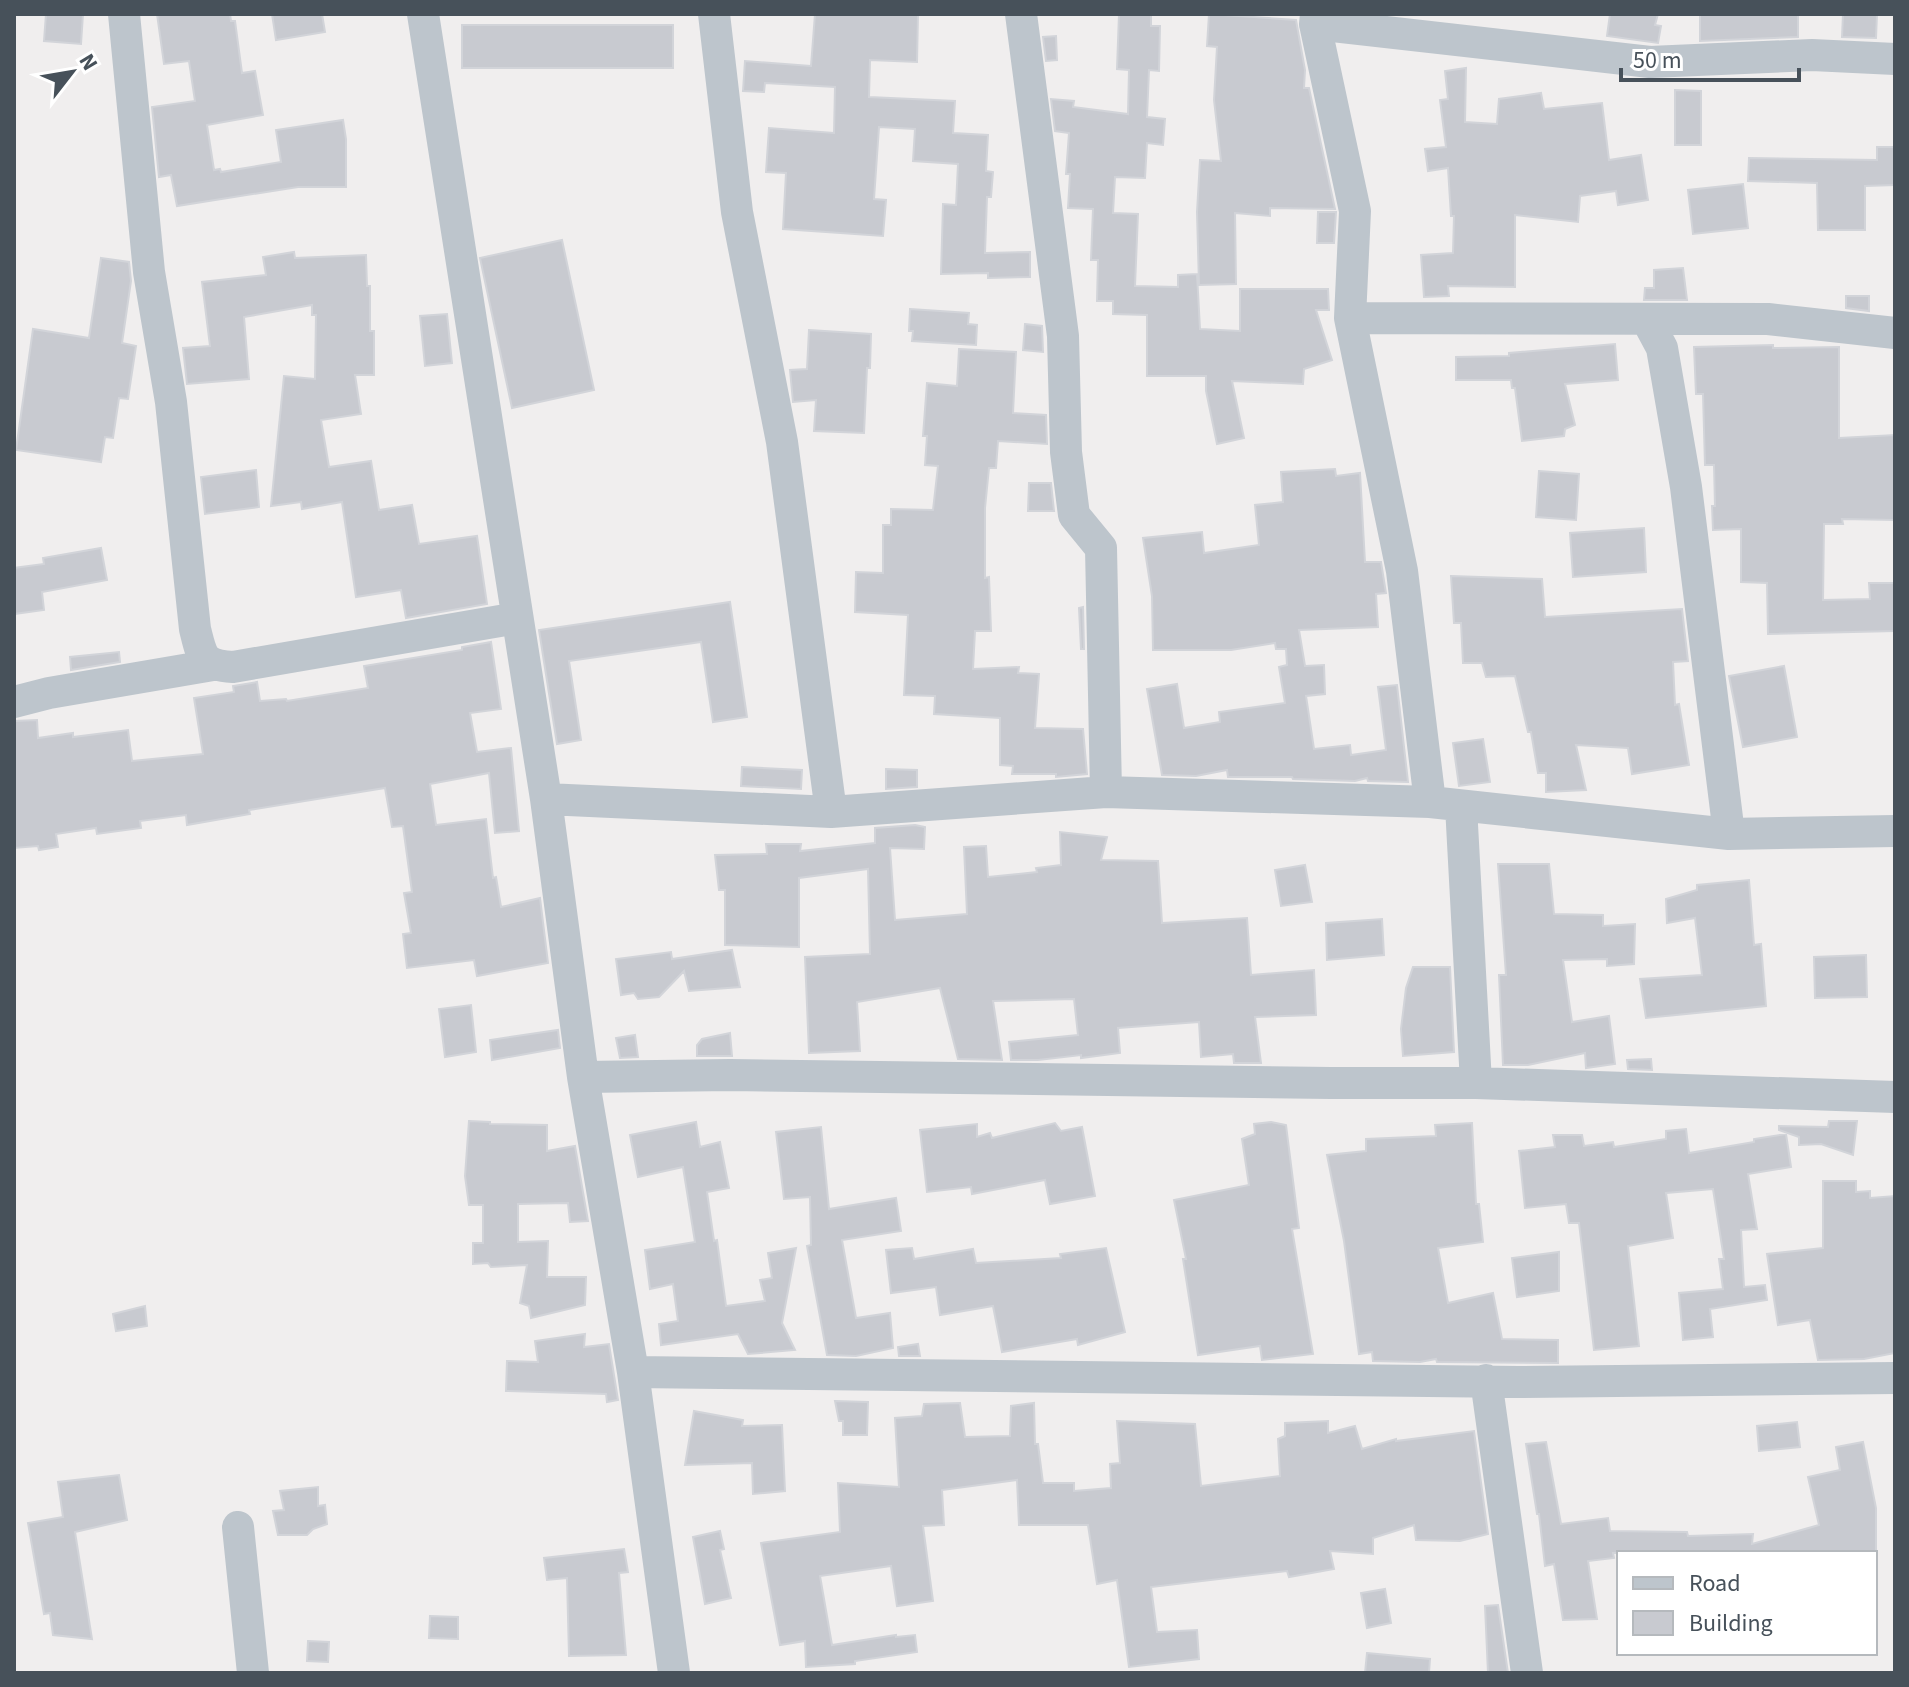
<svg xmlns="http://www.w3.org/2000/svg" width="1909" height="1687" font-family="'Source Sans 3',sans-serif">
	<style>
		.building { fill: #c8cad0; stroke: #d2d4d9; stroke-width: 2 }
		.lines { fill: none; stroke-linecap: round; stroke-linejoin: round }
		.minor { stroke: #bdc5cc; stroke-width: 32 }
	</style>
	<rect width="100%" height="100%" fill="#f0eeee"/>
	<path class="building" d="M46,14H83L81,44L44,41Z
		M157,14H230L231,21H235L242,73L255,71L263,115L207,125L214,170L220,169L221,172L281,162L276,130L343,120L346,139V187H298L177,206L171,175L159,177L152,107L195,101L189,61L164,64Z
		M272,14H322L325,32L276,40Z
		M815,14H918L917,62L870,60L869,97L955,101L953,133L988,135L986,171L993,172L991,197H987L985,253L1030,252V277L988,278V273L941,274L943,204L956,205L958,164L913,161L915,129L879,127L874,199L886,200L883,236L783,229L786,173L766,172L769,128L834,133L835,87L765,83L764,92L743,91L745,61L811,66Z
		M1119,14H1151V26H1160L1159,71L1149,70L1147,117L1165,119L1163,145L1147,143L1145,178L1115,177L1113,213L1138,214L1135,286L1178,287V275L1197,274L1200,329L1240,331V289H1328L1329,310H1316L1332,360L1304,369L1303,384L1232,381L1244,438L1217,444L1206,391V376H1147V315L1113,314V301H1097L1098,260H1091L1093,209L1068,208L1070,174H1066L1069,133L1055,131L1051,99L1074,101L1073,107L1128,114L1129,70L1117,69Z
		M1209,14L1296,20L1305,70L1304,88H1309L1335,209L1270,208V216L1235,213L1236,284L1199,285L1197,212L1200,160L1221,161L1214,100L1217,47L1207,46Z
		M1610,14H1658L1655,25L1661,26L1658,43L1607,36Z
		M1700,14H1798V37L1700,41Z
		M1843,14H1877L1876,38L1842,37Z
		M462,25H673V68H462Z
		M1056,36L1057,60L1046,61L1043,37Z
		M1466,68L1465,122L1497,124L1499,99L1541,93L1544,109L1602,103L1609,160L1641,155L1648,200L1618,205L1616,191L1580,196L1578,222L1515,215V287L1448,286L1449,296L1424,297L1421,255L1453,253L1454,216H1451L1448,168L1428,171L1425,149L1446,147L1440,100L1448,99L1445,71Z
		M1675,90L1701,91V145H1675Z
		M1877,147H1895V185L1865,186V230H1818L1817,183L1748,181L1749,158L1877,160Z
		M1743,184L1748,228L1693,234L1688,190Z
		M1318,212H1336L1334,243H1317Z
		M562,240L594,390L512,408L480,258Z
		M294,252L295,258L366,255L367,286H370V331H374V375H355L361,414L321,420L329,467L371,461L379,510L412,505L419,544L477,536L487,604L406,618L401,590L356,597L342,502L302,509L301,502L271,506L284,376L315,379L316,315H312V305L244,317L249,379L187,384L183,348L210,346L202,282L266,275L263,257Z
		M101,258L129,262L131,281L122,343L136,346L128,399L119,398L113,438L105,437L101,462L16,450L33,329L89,338Z
		M1683,268L1687,300H1644L1645,288H1654V270Z
		M1846,296H1869V311L1846,308Z
		M910,309L969,313L968,324L977,325L976,345L912,341L913,331H909Z
		M447,314L452,363L425,366L420,316Z
		M1025,324L1042,326L1043,352L1023,350Z
		M809,330L871,334L870,368H867L864,433L814,431L816,400L793,402L790,370L807,369Z
		M1615,344L1618,380L1565,384L1575,425L1565,429L1564,436L1522,441L1515,388H1512L1511,380H1456V357L1509,356V353Z
		M1773,345V348L1839,347V438L1895,435V520L1842,519L1843,524H1824L1823,600L1870,599L1869,583H1895V631L1768,634L1767,583L1741,582V529L1713,530L1712,506H1715L1714,465H1705L1703,394H1696L1694,347Z
		M959,349L1016,352L1013,413L1046,415L1047,444L998,441L996,468H989L985,508V578L989,577L991,631H975L973,669L1019,667L1018,673L1039,674L1035,728L1083,729L1087,774L1056,777V774H1012L1013,766L1000,765V718L934,714L935,696L904,695L908,615L855,612L856,572L883,573V525H891V509L933,510L938,466L925,465L927,436H923L927,383L957,386Z
		M1335,469L1336,476L1360,473L1365,562H1381L1386,593L1376,594L1378,627L1299,630L1305,666L1324,665L1325,694L1306,696L1314,749L1350,745L1351,755L1386,750L1378,687L1397,685L1408,782L1368,781L1367,778L1355,781L1293,779L1292,777H1228L1227,770L1196,776L1162,775L1147,689L1177,684L1184,728L1220,722L1219,712L1285,703L1279,667L1287,665L1286,649H1276L1275,643L1231,650H1153L1152,596L1143,538L1202,532L1204,553L1259,545L1255,505L1283,502L1281,472Z
		M256,470L259,507L205,514L201,477Z
		M1539,471L1579,474L1576,520L1536,517Z
		M1029,483H1051L1054,511H1028Z
		M1644,528L1646,572L1573,577L1570,533Z
		M101,548L107,580L42,592L44,610L14,614V568L44,564L43,558Z
		M1451,576L1542,579L1545,617L1682,609L1688,661L1673,662L1675,705L1679,704L1689,765L1632,774L1628,748L1576,745L1586,790L1546,792V773H1538L1531,732H1528L1515,676L1486,677L1482,663H1463L1461,623H1454Z
		M730,602L747,717L713,722L701,642L569,661L581,740L557,744L539,630Z
		M1083,607L1084,649H1081L1079,608Z
		M491,642L501,709L470,713L477,752L511,748L519,831L495,833L489,773L430,784L436,825L486,819L493,878L496,877L501,907L540,898L548,963L477,976L474,960L407,968L403,934L411,933L404,893L412,892L403,826L392,827L385,788L249,810L250,814L187,825L186,815L140,821L141,828L97,834L96,828L56,834L58,847L39,850L38,846L14,848V721L37,720L38,738L73,733V737L128,730L132,761L203,754L194,698L234,692L233,686L257,682L260,701L286,699L287,701L368,688L364,666L462,650V647Z
		M119,652L120,662L71,670L70,657Z
		M1784,666L1797,737L1743,747L1729,676Z
		M1483,739L1490,782L1459,786L1453,743Z
		M742,767L802,770L801,789L741,786Z
		M886,769L917,770V787L886,789Z
		M915,825L925,827L924,849L890,848L895,920L967,914L964,847L986,846L988,877L1037,872L1036,868L1061,865L1060,832L1107,837L1101,860L1158,861L1162,923L1247,918L1251,975L1314,970L1316,1015L1255,1017L1261,1063H1234L1233,1054L1201,1057L1199,1022L1118,1028L1120,1053L1081,1058V1055L1038,1060H1011L1009,1042L1078,1035L1074,999L993,1001L1002,1060L958,1059L940,988L857,1002L860,1051L809,1053L805,957L870,954L868,869L799,878V947L725,945V890H719L715,855L767,854L766,844H801L800,851L875,843V828Z
		M1498,864H1549L1554,914L1603,915V926L1635,924L1634,964L1607,966V959L1563,960L1572,1022L1609,1016L1615,1064L1586,1068L1585,1053L1528,1065H1503L1499,975H1506Z
		M1305,865L1312,902L1281,906L1275,870Z
		M1749,880L1754,945L1761,944L1766,1006L1646,1018L1640,979L1702,975L1695,918L1667,923L1666,899L1697,890V885Z
		M1382,919L1384,955L1327,960L1326,923Z
		M732,950L740,987L689,991L684,971L659,997L638,999L634,993L621,995L616,959L671,952L672,959Z
		M1866,955L1867,997L1815,998L1814,957Z
		M1413,967H1450L1454,1052L1403,1056L1401,1029L1406,988Z
		M471,1005L476,1052L445,1057L439,1009Z
		M558,1030L560,1048L492,1060L490,1040Z
		M730,1033L732,1056H697V1045L702,1039Z
		M635,1035L638,1057L620,1058L616,1038Z
		M1651,1059L1652,1070L1628,1069L1627,1060Z
		M469,1121L490,1122V1124L547,1125V1151L575,1146L588,1221L570,1222L568,1203L518,1204V1242L548,1241L547,1277H586L585,1305L531,1318L529,1306L520,1303L527,1265L491,1267L488,1263L473,1264V1243H483V1205H469L465,1176Z
		M1829,1121H1857L1853,1155L1821,1144L1799,1145V1137L1779,1130V1126L1828,1127Z
		M696,1122L700,1147L720,1142L729,1188L707,1192L714,1241L717,1240L726,1306L765,1301L760,1280L772,1278L768,1253L796,1248L782,1323L795,1350L748,1354L738,1334L661,1345L659,1324L678,1321L673,1284L650,1289L645,1250L695,1242L683,1167L638,1177L630,1135Z
		M1271,1122L1286,1125L1299,1228L1292,1229L1313,1354L1262,1360L1260,1346L1198,1355L1183,1259H1186L1174,1200L1249,1185L1242,1139L1255,1134L1254,1124Z
		M1055,1123L1061,1131L1082,1127L1095,1196L1050,1204L1045,1180L972,1194L971,1187L927,1192L920,1130L977,1124V1137L990,1133L992,1138Z
		M1472,1123L1476,1204H1479L1483,1242L1438,1248L1448,1303L1493,1293L1502,1339L1558,1340V1363L1437,1362L1436,1359L1420,1362L1373,1361L1372,1352L1359,1354L1344,1241L1327,1155L1366,1151V1139L1436,1136L1435,1125Z
		M821,1127L829,1209L896,1198L901,1231L842,1240L856,1318L890,1313L893,1348L856,1356L827,1355L807,1246L811,1245L810,1197L784,1199L776,1132Z
		M1686,1129L1689,1153L1754,1142V1139L1786,1134L1791,1167L1748,1174L1757,1229L1741,1230L1744,1287L1765,1285L1767,1300L1710,1309L1713,1337L1683,1340L1679,1293L1723,1289L1719,1259H1724L1713,1189L1666,1193L1673,1238L1628,1246L1639,1346L1594,1350L1579,1223H1569L1566,1204L1525,1208L1519,1151L1555,1147L1553,1135H1582L1584,1146L1613,1142L1614,1147L1666,1139V1131Z
		M1823,1181H1856V1192L1870,1191V1198L1895,1196V1353L1864,1359L1818,1360L1810,1320L1778,1325L1767,1254L1823,1248Z
		M912,1248L914,1259L973,1249L976,1263L1061,1258L1060,1254L1106,1248L1125,1332L1078,1345L1077,1339L1002,1352L993,1306L940,1315L936,1287L891,1293L886,1250Z
		M1559,1252V1291L1517,1297L1512,1258Z
		M145,1306L147,1326L116,1331L113,1314Z
		M585,1334L584,1347L609,1344L618,1400L607,1402L606,1394L506,1391L507,1361L538,1362L535,1341Z
		M918,1344L920,1356H899L898,1347Z
		M835,1401L868,1402L867,1435H843V1421H839Z
		M960,1403L965,1437L1010,1436L1011,1406L1034,1403L1035,1444H1038L1043,1483H1074V1491L1111,1488L1110,1464L1120,1463L1117,1421L1195,1424L1201,1486L1280,1476L1278,1439L1285,1436V1423L1328,1421V1433L1355,1426L1362,1449L1396,1439V1441L1474,1431L1488,1534L1460,1541L1416,1540L1414,1525L1373,1538V1554L1330,1551L1334,1569L1289,1577L1287,1571L1151,1587L1157,1632L1197,1630L1199,1659L1129,1667L1117,1580L1097,1584L1088,1525H1019L1017,1480L942,1490L944,1525L923,1526L933,1601L897,1606L891,1566L820,1576L832,1645L896,1635V1637L915,1635L917,1652L855,1661V1664L806,1667L805,1641L780,1645L761,1543L840,1532L838,1483L899,1487L895,1418L922,1416L924,1404Z
		M694,1411L743,1420L742,1426L782,1425L785,1491L753,1494L752,1463L685,1465Z
		M1797,1422L1800,1447L1759,1451L1757,1426Z
		M1546,1442L1561,1524L1608,1518L1610,1531L1687,1532L1688,1536L1753,1534L1752,1544L1819,1525L1808,1477L1840,1470L1836,1447L1863,1442L1876,1508V1553H1613L1614,1558L1588,1561L1597,1619L1563,1620L1554,1564L1545,1566L1539,1514H1537L1526,1444Z
		M119,1475L127,1520L75,1532L92,1639L53,1635L50,1613L44,1614L28,1523L63,1517L58,1482Z
		M318,1487V1506L325,1505L327,1524L313,1529L307,1535H278L273,1511L284,1510L280,1491Z
		M720,1531L724,1549L720,1550L731,1598L705,1604L693,1537Z
		M624,1549L628,1572L619,1573L626,1655L569,1656L567,1578L547,1580L544,1558Z
		M1385,1589L1391,1623L1367,1628L1361,1593Z
		M1498,1605L1508,1673H1488L1485,1606Z
		M430,1616L458,1617V1639L429,1638Z
		M308,1641L329,1642L328,1662L307,1661Z
		M1367,1653L1430,1659L1429,1673H1365Z"/>
	<g class="lines">
		<path class="minor" d="M124,14L149,272L171,402L195,629C202,657 202,665 233,667L517,618
			M423,14L546,799L583,1077L633,1372L674,1673
			M714,14L737,212L782,442L831,812
			M1021,14L1063,336L1066,452L1074,515L1101,548L1106,792
			M1316,14L1315,24L1355,211L1350,318L1402,571L1430,802
			M1315,24L1650,62L1812,55L1895,59
			M1350,318L1768,319L1895,333
			M1647,320L1662,348L1686,487L1729,834
			M14,702L49,693L213,665
			M546,799L831,812L1106,792L1430,802L1729,834L1895,831
			M1461,806L1476,1083
			M583,1077L730,1075L1331,1083H1476L1895,1097
			M633,1372L1518,1382L1895,1378
			M1486,1380L1527,1673
			M238,1527L253,1673"/>
	</g>
	<rect width="1909" height="1687" fill="none" stroke="#47515a" stroke-width="32"/>
	<rect x="1617" y="1551" width="260" height="104" fill="#ffffff" stroke="#b5b9bd" stroke-width="2"/>
	<rect x="1633" y="1577" width="40" height="12" fill="#bdc5cc" stroke="#b5b9bd" stroke-width="2"/>
	<text x="1689" y="1591" font-size="24" fill="#47515a">Road</text>
	<rect x="1633" y="1611" width="40" height="24" fill="#c8cad0" stroke="#b5b9bd" stroke-width="2"/>
	<text x="1689" y="1631" font-size="24" fill="#47515a">Building</text>
	<g transform="translate(72 72) rotate(59)" stroke="#ffffff" stroke-width="6" paint-order="stroke">
	<path d="M0-6L14 30L0 20L-14 30Z" fill="#47515a"/>
	<text y="-12" font-size="22" font-weight="bold" text-anchor="middle" fill="#47515a">N</text>
	</g>
	<path d="M1621 68v12h178v-12" fill="none" stroke="#47515a" stroke-width="4"/>
	<text x="1633" y="68" font-size="24" fill="#47515a" stroke="#ffffff" stroke-width="6" paint-order="stroke">50 m</text>
</svg>
